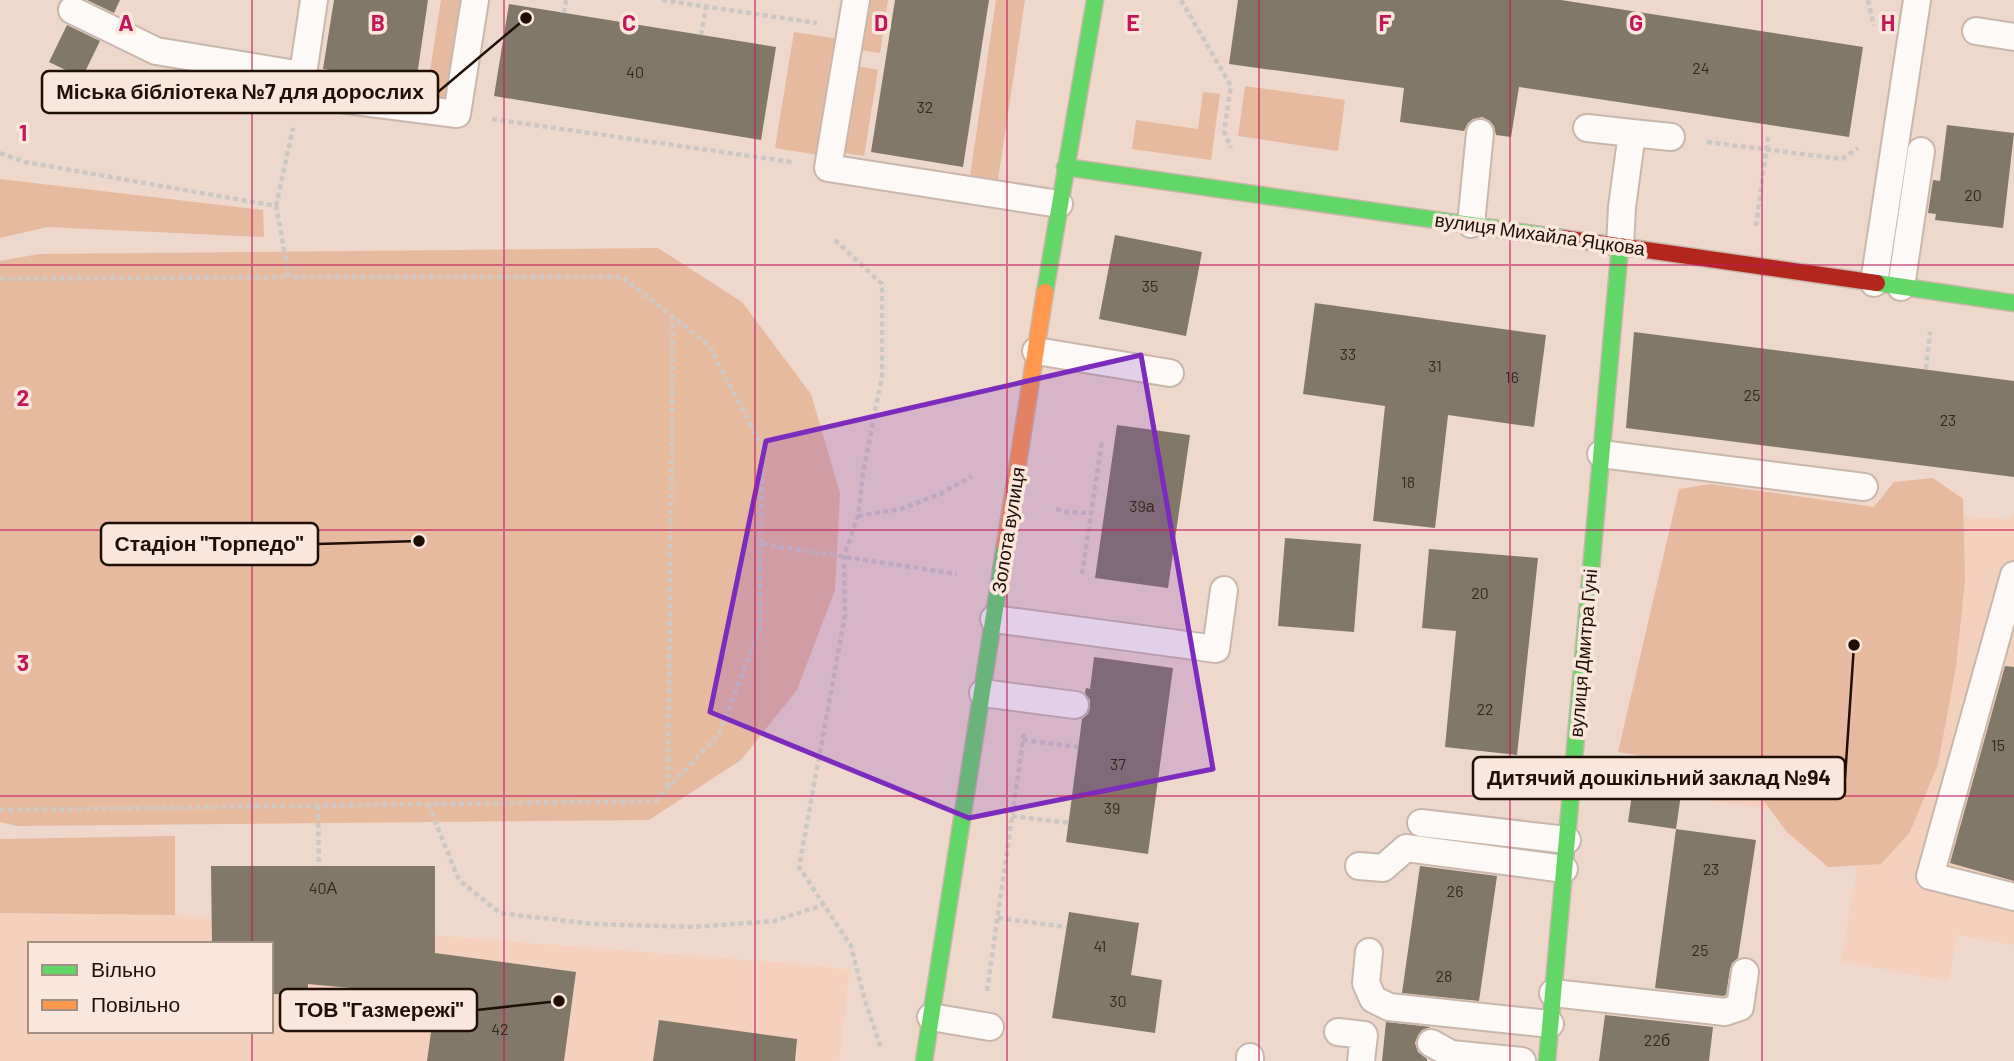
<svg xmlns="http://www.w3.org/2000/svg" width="2014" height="1061" font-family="Barlow,sans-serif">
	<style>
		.built { fill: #f4d1bc; fill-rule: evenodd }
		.green { fill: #e6ba9f }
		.building { fill: #817867 }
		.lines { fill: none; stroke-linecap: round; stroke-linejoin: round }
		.lane-casing { stroke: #cab7ab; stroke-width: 30 }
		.fast-casing { stroke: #cab7ab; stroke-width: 19 }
		.slow-casing { stroke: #cab7ab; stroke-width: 19 }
		.jam-casing { stroke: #cab7ab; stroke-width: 19 }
		.path { stroke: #cec8c4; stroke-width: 4.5; stroke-dasharray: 5 3.5; stroke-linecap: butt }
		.lane { stroke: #fcf9f7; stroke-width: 26 }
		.fast { stroke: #63d668; stroke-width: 16 }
		.slow { stroke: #ff974d; stroke-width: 16 }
		.jam { stroke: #b3261e; stroke-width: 16 }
		.marked { fill: #7b2cbf; fill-opacity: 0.2; stroke: #7b2cbf; stroke-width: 5; stroke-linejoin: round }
		.grid { fill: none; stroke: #c2185b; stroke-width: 2; stroke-opacity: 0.55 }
		.labels { text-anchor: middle; stroke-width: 7; stroke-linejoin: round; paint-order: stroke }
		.number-label { font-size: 16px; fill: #38291e }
		.street-label { font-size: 19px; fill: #1f0f05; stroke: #fae6da }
		.grid-label { font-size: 23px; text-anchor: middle; font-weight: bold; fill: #c2185b; stroke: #fae6da; stroke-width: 7; stroke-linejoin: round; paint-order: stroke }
		.leader { fill: none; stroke: #1f0f05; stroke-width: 2.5 }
		.callout-dot { fill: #1f0f05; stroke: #fae6da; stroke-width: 2.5 }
		.callout { fill: #fae6da; stroke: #1f0f05; stroke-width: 2.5 }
		.callout-label { font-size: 21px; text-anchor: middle; font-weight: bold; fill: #1f0f05 }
	</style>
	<rect width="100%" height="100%" fill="#edd8cb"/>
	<path class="built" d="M1709,505L2009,519L2014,513V945L1957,935L1949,981L1841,962L1865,822L1685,797L1688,772L1679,770Z
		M0,913L175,915L812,965L850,970L839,1061H0ZM30,944H271V1031H30Z"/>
	<path class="green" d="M441,0H470L454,102L426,97Z
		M863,0H888L880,53L855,49Z
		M996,0H1025L998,180L970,176Z
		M794,32L838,39L819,155L775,148Z
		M851,65L878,70L864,156L837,152Z
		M1245,86L1345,100L1338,151L1238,136Z
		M1203,92L1220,94L1211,160L1132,149L1136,120L1198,129Z
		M0,179L263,210L264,237L47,227L0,238Z
		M658,248L742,302L811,394L840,493L835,590L797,690L741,760L649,820L17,826L0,822V261L39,254Z
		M1933,478L1963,499L1965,580L1956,667L1938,764L1910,832L1881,864L1828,867L1787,832L1742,772L1618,752L1679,489L1710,484L1874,507L1894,482Z
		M175,836V915L0,913V839Z"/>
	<path class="building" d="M87,0H120L114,13Z
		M334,0H428L416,83L323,69Z
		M895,0H989L963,167L871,152Z
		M1238,0H1561L1863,47L1849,137L1519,87L1511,137L1496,135L1494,126L1490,121L1482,117L1473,119L1468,123L1464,131L1400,122L1404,88L1229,64Z
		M509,4L776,47L761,140L494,96Z
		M67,25L100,41L82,78L49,62Z
		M1947,125L2014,133L2003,228L1935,220L1936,214L1928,213L1933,180L1940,181Z
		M1115,235L1202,252L1186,336L1099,319Z
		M1315,303L1546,335L1534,427L1448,415L1435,528L1373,521L1385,406L1303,394Z
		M1634,332L2014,381V477L1626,428Z
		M1117,425L1190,435L1168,588L1095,578Z
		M1285,538L1361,544L1354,632L1278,626Z
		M1429,549L1538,558L1517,755L1445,747L1456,631L1422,628Z
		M1094,657L1173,668L1148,854L1066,842L1082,719L1088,714L1090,708V700L1085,693L1086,688L1090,689Z
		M2005,666L2014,667V881L1950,863Z
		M1636,766L1684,773L1676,829L1628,822Z
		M1676,829L1756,840L1738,958L1732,963L1730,969L1726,995L1723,996L1655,988Z
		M211,866H435V953L576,972L564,1061H427L436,996L308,984V995L271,994V944H212Z
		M1420,866L1497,876L1479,1001L1402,993Z
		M1069,912L1139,923L1131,975L1162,980L1155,1033L1052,1018Z
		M1605,1015L1713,1027L1709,1061H1599Z
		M659,1020L797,1039L795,1061H653Z
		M1386,1022L1431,1027L1422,1030L1418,1035L1415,1043L1418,1052L1427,1059V1061H1382Z"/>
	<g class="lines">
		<defs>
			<path id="lane" d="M314,0L300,94L457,114L475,0
				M856,0L828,168L1059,204
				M72,10L156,51L302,75
				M1976,31L2014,37
				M1587,128L1632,133L1622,207L1620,246
				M1632,133L1671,137
				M1471,224L1480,133
				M1874,283L1917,0
				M1901,287L1921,151
				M1036,351L1170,373
				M1601,454L1864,487
				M2014,575L1930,876L2014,897
				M994,619L1216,649L1224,590
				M983,693L1075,705
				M1421,823L1567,840
				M1359,866L1383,868L1406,848L1564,869
				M1369,952L1366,983L1373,999L1389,1007L1550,1024
				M1553,993L1725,1012L1740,1007L1745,972
				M931,1017L990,1027
				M1338,1032L1364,1035L1361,1061
				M1431,1043L1451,1054L1522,1061
				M1250,1061V1057"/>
			<path id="fast" d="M1065,167L1562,238
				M1877,283L2014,303
				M1045,292L1095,0
				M924,1061L1005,545
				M1547,1061L1620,246"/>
			<path id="slow" d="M1005,545L1045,292"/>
			<path id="jam" d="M1562,238L1877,283"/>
		</defs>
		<use href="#lane" class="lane-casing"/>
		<use href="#fast" class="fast-casing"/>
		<use href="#slow" class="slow-casing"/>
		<use href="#jam" class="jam-casing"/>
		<path class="path" d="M662,0L817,23
			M1181,0L1231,86L1224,131L1231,148
			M1868,0L1874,26
			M564,13L566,0
			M701,35L706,7
			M492,119L792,162
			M1707,142L1842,159L1858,148
			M0,153L25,162L276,206L289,277H622L709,345L763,449L760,544L957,574
			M276,206L293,128
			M1756,226L1768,137
			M835,240L882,284V376L863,473L858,516L844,557L845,615L799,867L851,946L865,1001L881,1048
			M0,279L289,277
			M1926,369L1930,332
			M1056,509L1066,512L1091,513
			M858,516L901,509L940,494L972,476
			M1082,574L1102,441
			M1023,740L1078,747
			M668,787L673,316
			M428,804L459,880L500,913L593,924L694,927L774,921L823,905
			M318,806L319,866
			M0,809L5,810L656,801L719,734L760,629V544
			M1012,816L1069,823
			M998,918L1066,927
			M987,991L1024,733"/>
		<use href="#lane" class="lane"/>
		<use href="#fast" class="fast"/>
		<use href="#slow" class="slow"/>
		<use href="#jam" class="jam"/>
	</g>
	<path class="marked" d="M1141,355L1213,769L969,818L710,712L766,441Z"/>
	<path class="grid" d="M252,0V944M504,0V1061M755,0V1061M1007,0V1061M1259,0V1061M1510,0V1061M1762,0V1061M0,265H2014M0,530H2014M0,796H2014M252,1031V1061"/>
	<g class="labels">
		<g class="number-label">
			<text x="1701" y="74">24</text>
			<text x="635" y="78">40</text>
			<text x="925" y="113">32</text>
			<text x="1973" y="201">20</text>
			<text x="1150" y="292">35</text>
			<text x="1348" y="360">33</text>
			<text x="1435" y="372">31</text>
			<text x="1512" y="383">16</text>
			<text x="1752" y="401">25</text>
			<text x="1948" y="426">23</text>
			<text x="1408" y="488">18</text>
			<text x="1142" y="512">39а</text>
			<text x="1480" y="599">20</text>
			<text x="1485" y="715">22</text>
			<text x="1998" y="751">15</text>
			<text x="1118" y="770">37</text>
			<text x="1112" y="814">39</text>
			<text x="1711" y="875">23</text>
			<text x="323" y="894">40А</text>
			<text x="1455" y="897">26</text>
			<text x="1100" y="952">41</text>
			<text x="1700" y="956">25</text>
			<text x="1444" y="982">28</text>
			<text x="1118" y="1007">30</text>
			<text x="500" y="1035">42</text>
			<text x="1657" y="1046">22б</text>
		</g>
		<g class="street-label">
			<text transform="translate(1540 234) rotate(8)" y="7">вулиця Михайла Яцкова</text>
			<text transform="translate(1008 530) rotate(-81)" y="7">Золота вулиця</text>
			<text transform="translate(1583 653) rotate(-85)" y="7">вулиця Дмитра Гуні</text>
		</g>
	</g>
	<g class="grid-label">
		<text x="126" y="31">A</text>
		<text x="378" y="31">B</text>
		<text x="629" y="31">C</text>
		<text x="881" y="31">D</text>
		<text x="1133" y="31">E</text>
		<text x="1385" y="31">F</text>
		<text x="1636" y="31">G</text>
		<text x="1888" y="31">H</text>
		<text x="23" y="141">1</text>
		<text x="23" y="406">2</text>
		<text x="23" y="671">3</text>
	</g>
	<path class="leader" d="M526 18L438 92M419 541L318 544M1854 645L1845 778M559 1001L477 1010"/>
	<g class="callout-dot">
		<circle cx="526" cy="18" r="7"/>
		<circle cx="419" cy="541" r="7"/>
		<circle cx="1854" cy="645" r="7"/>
		<circle cx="559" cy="1001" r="7"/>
	</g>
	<g class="callout">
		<rect x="42" y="71" width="396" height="42" rx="7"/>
		<rect x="101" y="523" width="217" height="42" rx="7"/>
		<rect x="1473" y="757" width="372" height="42" rx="7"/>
		<rect x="280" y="989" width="197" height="42" rx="7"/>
	</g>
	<g class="callout-label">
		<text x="240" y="99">Міська бібліотека №7 для дорослих</text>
		<text x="209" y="551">Стадіон "Торпедо"</text>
		<text x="1659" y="785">Дитячий дошкільний заклад №94</text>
		<text x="379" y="1017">ТОВ "Газмережі"</text>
	</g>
	<rect x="28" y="942" width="245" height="91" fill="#fae6da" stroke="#a29085" stroke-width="2"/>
	<rect x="42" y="965" width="35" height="10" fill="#63d668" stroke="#a29085" stroke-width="2"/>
	<text x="91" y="977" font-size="21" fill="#1f0f05">Вільно</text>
	<rect x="42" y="1000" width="35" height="10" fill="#ff974d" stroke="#a29085" stroke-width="2"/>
	<text x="91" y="1012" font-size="21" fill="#1f0f05">Повільно</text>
</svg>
